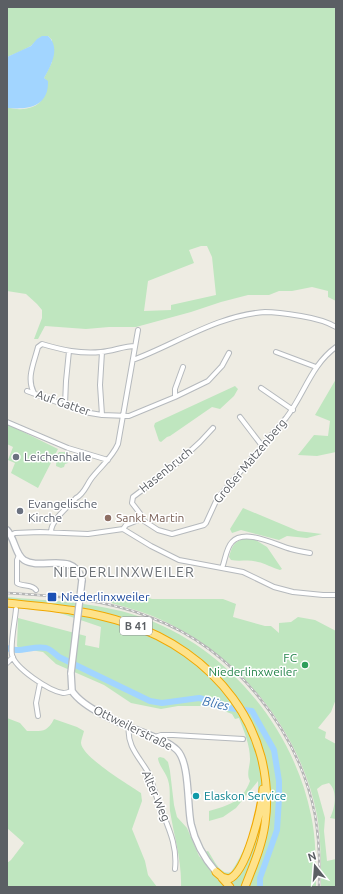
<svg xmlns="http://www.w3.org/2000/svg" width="343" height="894" font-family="Ubuntu,sans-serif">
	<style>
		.green { fill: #bfe6bf; fill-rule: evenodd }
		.water { fill: #a2d5ff }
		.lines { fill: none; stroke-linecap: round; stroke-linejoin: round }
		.river { stroke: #a2d5ff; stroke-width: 6 }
		.street-casing { stroke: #b5b9bd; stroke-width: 6 }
		.secondary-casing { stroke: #b6babf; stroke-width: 8 }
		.highway-casing { stroke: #f1a800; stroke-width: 9 }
		.street { stroke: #fff; stroke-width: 4 }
		.secondary { stroke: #fff; stroke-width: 5.5 }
		.highway { stroke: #fee28a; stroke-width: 7 }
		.rail-casing { stroke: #b4b5b5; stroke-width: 2.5 }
		.rail { stroke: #fff; stroke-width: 1; stroke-dasharray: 3; stroke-linecap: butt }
		.secondary-bridge-casing { stroke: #b6babf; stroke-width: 8; stroke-linecap: butt }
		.secondary-bridge { stroke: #fff; stroke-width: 5.5 }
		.worship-dot { fill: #6b7280; stroke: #fff; stroke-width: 1.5 }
		.education-dot { fill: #8d6e63; stroke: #fff; stroke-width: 1.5 }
		.transit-dot { fill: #1a4fb4; stroke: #fff; stroke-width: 1.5 }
		.leisure-dot { fill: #2e9e5b; stroke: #fff; stroke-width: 1.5 }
		.culture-dot { fill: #0f9aa8; stroke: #fff; stroke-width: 1.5 }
		.labels { text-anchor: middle; stroke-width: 3; stroke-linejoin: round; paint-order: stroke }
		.shield { fill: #fff; stroke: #8c8f92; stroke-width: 1 }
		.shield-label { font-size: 11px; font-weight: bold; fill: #5b5f64 }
		.street-label { font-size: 12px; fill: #5b5f64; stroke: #fff }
		.worship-label { font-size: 12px; fill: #5b616d; stroke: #fff; text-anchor: start }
		.education-label { font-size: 12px; fill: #785e54; stroke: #fff; text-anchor: start }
		.transit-label { font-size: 12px; fill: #164399; stroke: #fff; text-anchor: start }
		.leisure-label { font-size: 12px; fill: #27864d; stroke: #fff; text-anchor: end }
		.culture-label { font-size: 12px; fill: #0d838f; stroke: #fff; text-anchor: start }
		.water-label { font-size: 13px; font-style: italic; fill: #3e75b2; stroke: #fff }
		.quarter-label { font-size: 14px; letter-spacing: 1px; fill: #6c7176; stroke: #fff }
	</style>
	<rect width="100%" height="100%" fill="#eeece3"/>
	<path class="green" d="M7,7H336V301L328,297V291L312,287L292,291H279L269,295H248L221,302L191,312L136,327H109L86,329L45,326L38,339H34L42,318V310L37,304L26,294L7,291V107C18,111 36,110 42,99C45,94 45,86 46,80L44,78L52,62V40L48,36C36,36 37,43 29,47C22,51 14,54 7,57ZM201,246H207L212,257L216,295L171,305V310L144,311L148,281L194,263L189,250Z
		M336,379V452L317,456L298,455L314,435L328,436L330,421L315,415Z
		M235,386L238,389L234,396L220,409L212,407L170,436L167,437L161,442L159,441L154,426L155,423Z
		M7,424L58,449L38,488L11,473L15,463L8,460L13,447L7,444Z
		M59,452H66L68,454V463L65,464L64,467L61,468L56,466L57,455Z
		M243,508L298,531L322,534L307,538L287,536L279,540L241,530L232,533L230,529Z
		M246,538L254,539L267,547L282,569L280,570C272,568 265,563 258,562C249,559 240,562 231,560L229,557C232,546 234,541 246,538Z
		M130,596L147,597L152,599H223L236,604L233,617L265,626H271L279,633V623L291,622L298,617L315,620L336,631V699L331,712L318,728L326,732L325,738L336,744V819L330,818C335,808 338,791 329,783L322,785L317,789L325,818L324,831L327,861L336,859V887H321C321,863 321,838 317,815C301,733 242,659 168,623C150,614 130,608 111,603L114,597Z
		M7,597C51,601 96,602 138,616C225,645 293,726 311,815C316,838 316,863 316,887H181C182,861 174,836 170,811C169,800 171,790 168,780C166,773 158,764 158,758L160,757L164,758L168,762L170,771L174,805L177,817L187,828L199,856L210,868L213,864L205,852L208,851C213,858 220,876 231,872C249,846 259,812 258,781L236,808L223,817L209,821V811C228,806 243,801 250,781C246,774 250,767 250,759C250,745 244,731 239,718L235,719L232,714L219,709L204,706H178L161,709L131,703L104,685L56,664L43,652L30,650L22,652L17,646L18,618L86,636L85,645L99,648L101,627L57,612L7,607Z
		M7,718L20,723L27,731C41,731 47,733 54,719L77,727L84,731C83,735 81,740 81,743C82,757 129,785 141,793L142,801L132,829L145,861L148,875L157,887H7V863L11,860L24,843L7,828Z"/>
	<path class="water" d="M42,36H48C61,48 51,66 44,78L48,81C49,106 29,110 8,108L7,107V57L31,46L37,39Z"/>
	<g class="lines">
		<path class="river" d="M7,648C19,654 33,645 46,648C52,650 55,654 59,657L150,701L162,703L199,698L219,703L229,708L252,711L274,750L279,781V798L277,830L260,878V887"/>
		<defs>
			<path id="street" d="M102,352L100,385L102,415
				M276,352L316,367
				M133,360C176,344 218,315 265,312C277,312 289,314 301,316C313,318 326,321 336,327
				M261,388L293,410
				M27,391L84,412L102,415L129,416L175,397L208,381L222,366L229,353
				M34,393C26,378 34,363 38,347L42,344C62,350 80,354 101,352C113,351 124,346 135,346
				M175,397V389L183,367
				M65,405L66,381L69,351
				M240,417L263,447
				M7,422L68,448L108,460
				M141,519L142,516L132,503L133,497L174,466L200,442L213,428
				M123,529L126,525L141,519L158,530L172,534L204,525L206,523L217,499L286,418C304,395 311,365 336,347
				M51,532C51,520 68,507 76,498C84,494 86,486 91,479C100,467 112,458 118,444L138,330
				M11,535L15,533L40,532L88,534L123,529L151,546L179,560L243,572L274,587L293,592L323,595H336
				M19,555L17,560V583C23,587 32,584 36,590
				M222,568C225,561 226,548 232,542C245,528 276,545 291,549C298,551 304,552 310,553
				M16,609C15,621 10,644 12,655C15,668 49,691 63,693C66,693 69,692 72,691
				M7,663L13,657
				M38,716L36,703L40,683
				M129,727C126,746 141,759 149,774C152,782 154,790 157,798C165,822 178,842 175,869
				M155,737L161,735H173L243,739"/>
			<path id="secondary" d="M7,530C15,539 15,554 24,560C41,571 74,550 82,580
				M71,673L72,691C84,709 122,724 142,732C154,737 168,741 177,750C190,763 187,805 191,824C195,842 204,858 216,872"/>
			<path id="highway" d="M7,603C47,607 88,610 126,623C213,651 278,729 265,824C262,846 253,866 245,887
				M216,872L222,877L229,879C247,872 262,807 263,789
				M222,878L230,887"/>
		</defs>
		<use href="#street" class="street-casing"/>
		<use href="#secondary" class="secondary-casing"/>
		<use href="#highway" class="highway-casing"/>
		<use href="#street" class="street"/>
		<use href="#secondary" class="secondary"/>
		<use href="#highway" class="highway"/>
		<defs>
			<path id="rail" d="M7,593C56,596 106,599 152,618C234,649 298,729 315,815C319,838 320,863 319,887"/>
		</defs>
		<use href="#rail" class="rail-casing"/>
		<use href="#rail" class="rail"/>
		<defs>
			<path id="secondary-bridge" d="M71,673L82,580"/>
		</defs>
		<use href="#secondary-bridge" class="secondary-bridge-casing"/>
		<use href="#secondary-bridge" class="secondary-bridge"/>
	</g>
	<g class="worship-dot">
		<circle cx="16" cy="457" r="4"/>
		<circle cx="20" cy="511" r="4"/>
	</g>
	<circle class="education-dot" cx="108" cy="518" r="4"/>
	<rect class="transit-dot" x="47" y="592" width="10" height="10" rx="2"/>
	<circle class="leisure-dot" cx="305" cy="665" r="4"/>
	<circle class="culture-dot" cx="196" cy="796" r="4"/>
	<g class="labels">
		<rect class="shield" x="120" y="617" width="32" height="18" rx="3"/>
		<g class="shield-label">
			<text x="136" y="630">B 41</text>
		</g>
		<g class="street-label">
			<text transform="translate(63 403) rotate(19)" y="4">Auf Gatter</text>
			<text transform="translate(250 461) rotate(-50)" y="4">Großer Matzenberg</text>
			<text transform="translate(166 470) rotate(-39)" y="4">Hasenbruch</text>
			<text transform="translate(133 728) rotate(26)" y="4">Ottweilerstraße</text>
			<text transform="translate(156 796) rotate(67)" y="4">Alter Weg</text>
		</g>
		<g class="worship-label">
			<text x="24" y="461">Leichenhalle</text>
			<text x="28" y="508">Evangelische<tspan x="28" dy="14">Kirche</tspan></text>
		</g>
		<g class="education-label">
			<text x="116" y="522">Sankt Martin</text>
		</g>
		<g class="transit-label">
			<text x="61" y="601">Niederlinxweiler</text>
		</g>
		<g class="leisure-label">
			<text x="297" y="662">FC<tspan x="297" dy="14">Niederlinxweiler</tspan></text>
		</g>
		<g class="culture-label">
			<text x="204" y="800">Elaskon Service</text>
		</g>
		<g class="water-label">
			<text transform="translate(216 703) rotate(12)" y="5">Blies</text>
		</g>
		<g class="quarter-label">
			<text x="124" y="577">NIEDERLINXWEILER</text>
		</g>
	</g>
	<rect width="343" height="894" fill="none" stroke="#5b5f64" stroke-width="16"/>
	<g transform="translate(315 866) rotate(343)" stroke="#ffffff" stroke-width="3" paint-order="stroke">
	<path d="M0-3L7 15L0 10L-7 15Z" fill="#5b5f64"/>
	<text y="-6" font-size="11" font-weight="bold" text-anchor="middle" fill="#5b5f64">N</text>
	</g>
</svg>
